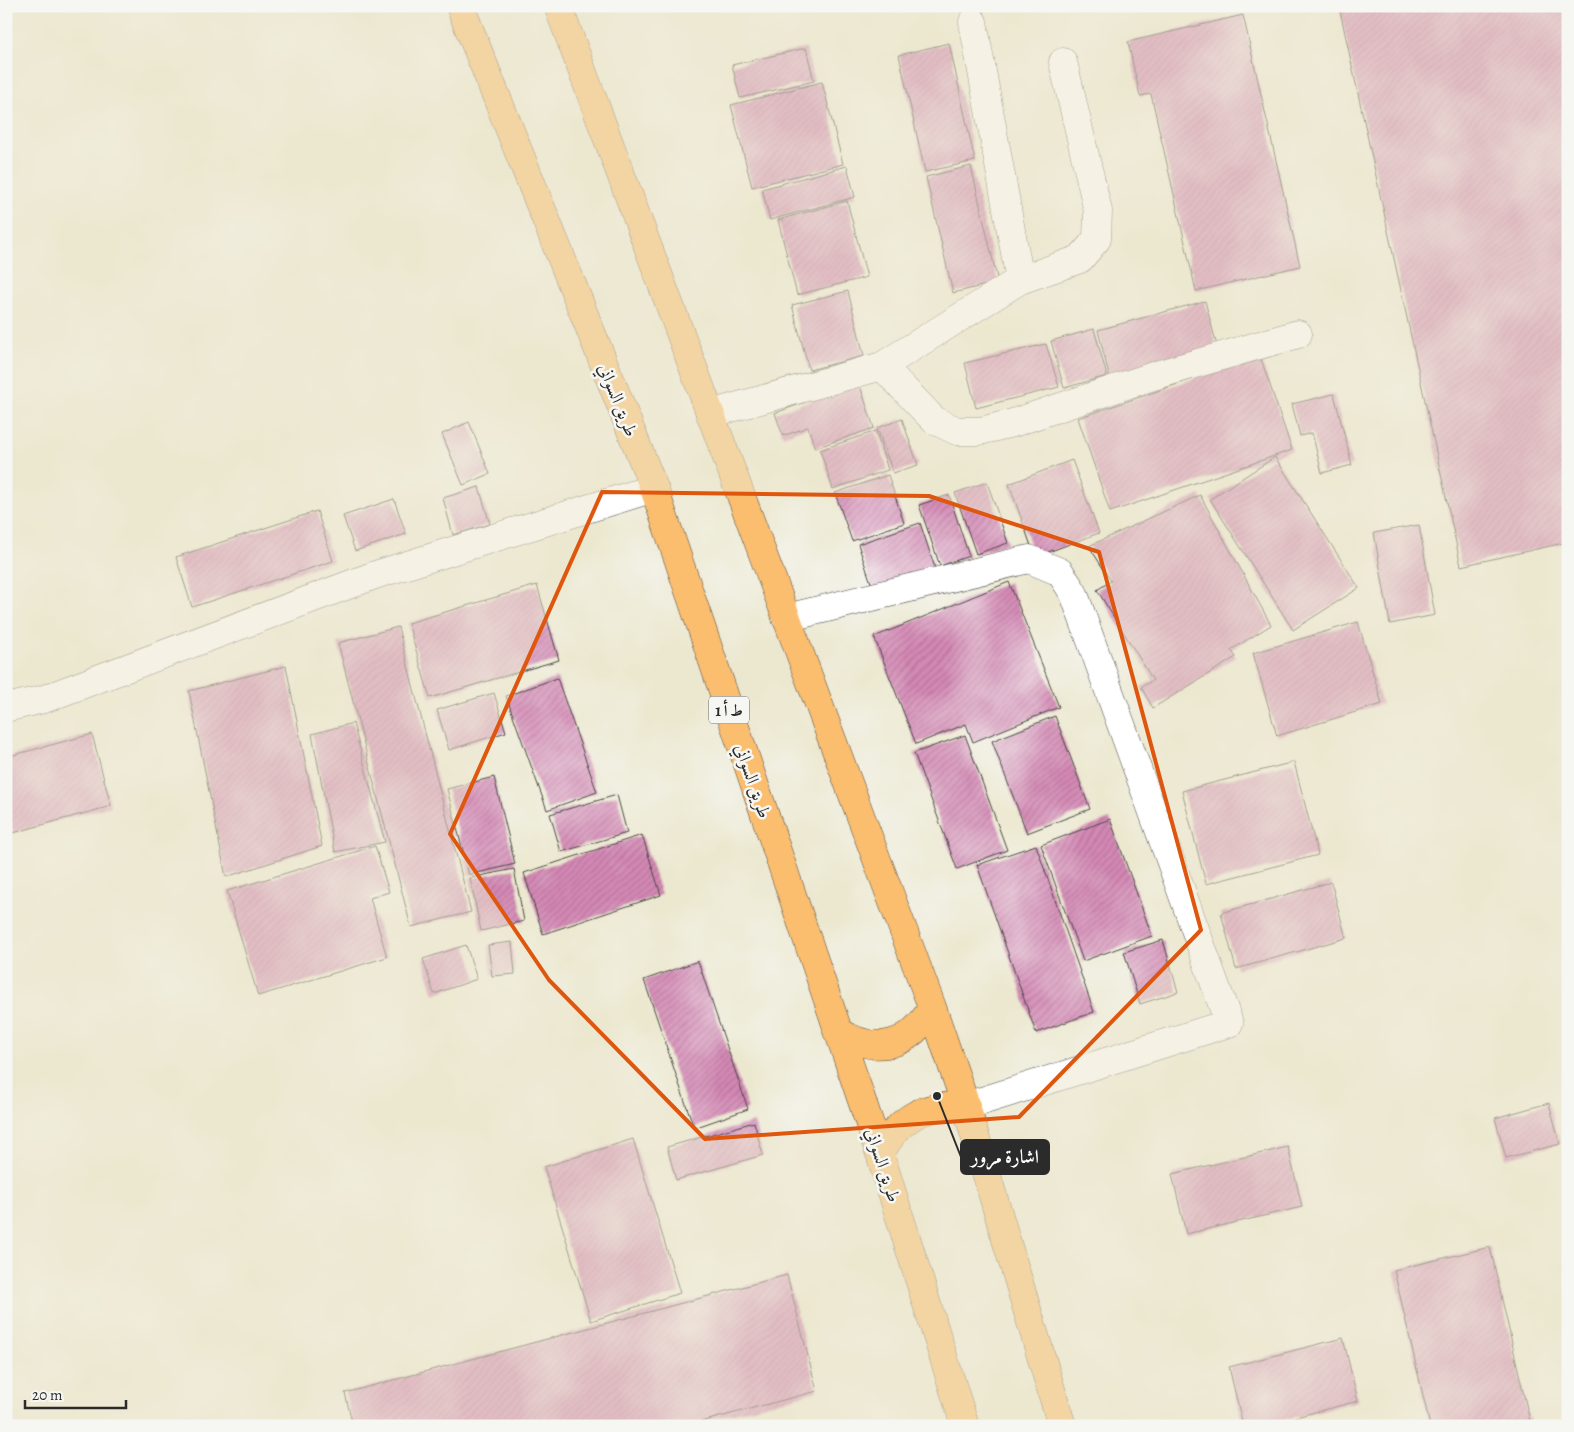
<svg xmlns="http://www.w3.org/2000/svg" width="1574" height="1432" font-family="Alegreya,Amiri,serif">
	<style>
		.building { fill: url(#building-hatch) }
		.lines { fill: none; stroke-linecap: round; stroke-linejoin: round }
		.minor-casing { stroke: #484744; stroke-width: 29 }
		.highway-casing { stroke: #484744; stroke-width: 29 }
		.minor { stroke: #fff; stroke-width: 28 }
		.highway { stroke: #fbbd6e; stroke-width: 28 }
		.marked { fill: none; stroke: #df570e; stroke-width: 4; stroke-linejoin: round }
		.labels { text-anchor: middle; stroke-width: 5; stroke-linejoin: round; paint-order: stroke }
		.shield { fill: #f6f6f2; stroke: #686867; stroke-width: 1 }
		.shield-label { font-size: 16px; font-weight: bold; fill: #2b2b2b }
		.street-label { font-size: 18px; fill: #2b2b2b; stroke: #f6f6f2 }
		.leader { fill: none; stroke: #2b2b2b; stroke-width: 2 }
		.callout-dot { fill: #2b2b2b; stroke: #f6f6f2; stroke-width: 2 }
		.callout { fill: #2b2b2b; stroke: #2b2b2b; stroke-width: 2 }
		.callout-label { font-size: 19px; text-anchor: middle; font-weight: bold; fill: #fff }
	</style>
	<defs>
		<pattern id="building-hatch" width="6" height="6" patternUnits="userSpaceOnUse" patternTransform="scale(1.25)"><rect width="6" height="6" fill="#d589b6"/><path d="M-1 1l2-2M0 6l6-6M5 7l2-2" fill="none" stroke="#ad7094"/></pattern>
	</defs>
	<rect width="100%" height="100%" fill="#f6f6f2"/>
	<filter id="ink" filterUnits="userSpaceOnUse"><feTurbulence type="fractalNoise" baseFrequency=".02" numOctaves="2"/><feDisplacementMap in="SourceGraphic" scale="10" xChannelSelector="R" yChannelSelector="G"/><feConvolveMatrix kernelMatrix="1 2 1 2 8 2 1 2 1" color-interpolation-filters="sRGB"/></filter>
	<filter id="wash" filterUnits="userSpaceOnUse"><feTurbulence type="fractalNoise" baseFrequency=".0096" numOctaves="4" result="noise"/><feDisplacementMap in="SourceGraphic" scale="20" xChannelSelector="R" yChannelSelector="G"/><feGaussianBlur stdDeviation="1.12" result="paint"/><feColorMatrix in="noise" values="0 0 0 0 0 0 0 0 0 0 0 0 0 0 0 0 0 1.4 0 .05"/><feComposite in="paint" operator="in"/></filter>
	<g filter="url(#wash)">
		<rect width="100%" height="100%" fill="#ece8d0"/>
		<g id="blocks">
			<path class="building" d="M1339,6H1568V542L1461,566Z
				M1243,15L1300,266L1196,291L1151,94L1140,96L1128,42Z
				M949,43L975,161L925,172L899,55Z
				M806,48L814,81L740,98L732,65Z
				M822,82L843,164L752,187L731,105Z
				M847,166L855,197L770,220L762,189Z
				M971,166L998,282L953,293L926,177Z
				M847,201L867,277L797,295L778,220Z
				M848,291L864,356L809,370L792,305Z
				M1205,301L1218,350L1110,379L1098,330Z
				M1094,329L1107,376L1064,388L1051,341Z
				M1046,344L1059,387L976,408L965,363Z
				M1260,356L1292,450L1110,512L1078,418Z
				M859,383L874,428L815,448L808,427L783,436L775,413Z
				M1334,394L1352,465L1322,473L1312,433L1300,436L1292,404Z
				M902,419L918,465L893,473L877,428Z
				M469,422L490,474L463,485L442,434Z
				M876,431L888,470L833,489L820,450Z
				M1275,457L1359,588L1293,630L1210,499Z
				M1072,460L1099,533L1035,557L1009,484Z
				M888,475L904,523L852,541L835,493Z
				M987,482L1008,543L976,554L955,493Z
				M479,487L490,524L453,535L443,498Z
				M949,495L969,556L940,566L919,505Z
				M1200,495L1271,625L1231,650L1236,657L1153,708L1141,687L1153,680L1097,590L1111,581L1089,546Z
				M394,499L406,534L355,551L343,516Z
				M317,511L333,561L192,607L176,557Z
				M920,523L936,571L874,592L858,544Z
				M1419,525L1435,615L1390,624L1374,533Z
				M1009,582L1059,707L973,742L966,724L916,744L874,637Z
				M537,585L559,660L430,698L408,623Z
				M1358,622L1382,704L1277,736L1253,653Z
				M398,627L471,912L411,927L338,643Z
				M286,666L322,846L226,877L189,691Z
				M557,678L597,792L547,810L506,696Z
				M494,693L506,732L449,750L437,710Z
				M1055,716L1090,809L1027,833L992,741Z
				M353,723L385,842L335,852L312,734Z
				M92,734L111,806L13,833L6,807V757Z
				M965,735L1007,850L957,869L914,753Z
				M1294,762L1318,855L1206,884L1182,791Z
				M494,777L515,864L469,875L447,789Z
				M617,795L627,833L561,852L550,814Z
				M1110,819L1152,936L1083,961L1041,845Z
				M642,835L661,895L543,934L524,873Z
				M1036,845L1094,1012L1036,1033L977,865Z
				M375,846L389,892L370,898L387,957L258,996L227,891Z
				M514,869L524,921L481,931L470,878Z
				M1331,882L1346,938L1236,969L1221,913Z
				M1163,940L1178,992L1140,1004L1124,952Z
				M512,942L515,974L492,976L488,945Z
				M466,945L477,979L434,994L423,959Z
				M698,961L748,1109L694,1128L644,980Z
				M1549,1103L1560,1144L1506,1158L1495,1118Z
				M754,1122L763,1155L676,1180L667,1147Z
				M633,1139L680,1293L591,1321L544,1167Z
				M1288,1147L1302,1207L1186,1234L1172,1174Z
				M1490,1247L1531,1426H1430L1394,1270Z
				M787,1275L817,1391L686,1426H353L345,1393Z
				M1343,1338L1358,1401L1261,1426H1243L1229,1367Z"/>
		</g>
	</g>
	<g filter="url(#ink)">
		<use href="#blocks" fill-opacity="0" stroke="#484744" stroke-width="1"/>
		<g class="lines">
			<defs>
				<path id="minor" d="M973,22L1020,280
					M882,366L934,420L957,431H980L1013,423L1153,376L1298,334
					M710,414L882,366L1020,280L1080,259L1097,239L1098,211L1063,62
					M786,618L1029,559L1060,572L1074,594L1229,1023L966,1106
					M6,708L44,699L375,575L654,488"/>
				<path id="highway" d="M460,6L654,488L880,1154L965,1426
					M558,6L932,1007L966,1106L1062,1426
					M837,1031C876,1055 910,1048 932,1007
					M880,1154C899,1117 924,1104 966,1106"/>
			</defs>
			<use href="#minor" class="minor-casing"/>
			<use href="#highway" class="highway-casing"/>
			<use href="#minor" class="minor"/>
			<use href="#highway" class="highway"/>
		</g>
	</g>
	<path d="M0 0H1574V1432H0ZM602,492L929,496L1099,552L1201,930L1019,1117L705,1139L549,980L450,834Z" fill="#ece8d0" fill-opacity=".55" fill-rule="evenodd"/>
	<path class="marked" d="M602,492L929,496L1099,552L1201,930L1019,1117L705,1139L549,980L450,834Z"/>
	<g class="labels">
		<rect class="shield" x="709" y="696.5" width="40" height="27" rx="4"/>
		<g class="shield-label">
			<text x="729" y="716">ط أ 1</text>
		</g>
		<g class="street-label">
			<text transform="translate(618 400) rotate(68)" y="6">طريق السواني</text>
			<text transform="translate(753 781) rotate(71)" y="6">طريق السواني</text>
			<text transform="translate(883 1165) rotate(72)" y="6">طريق السواني</text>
		</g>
	</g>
	<path class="leader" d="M937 1096L961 1157"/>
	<circle class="callout-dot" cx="937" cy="1096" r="5"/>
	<rect class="callout" x="961" y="1140" width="88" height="34" rx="5"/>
	<g class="callout-label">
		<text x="1005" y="1163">اشارة مرور</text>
	</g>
	<rect width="1574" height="1432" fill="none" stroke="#f6f6f2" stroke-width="25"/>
	<path d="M25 1400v8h101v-8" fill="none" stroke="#2b2b2b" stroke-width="2.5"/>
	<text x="32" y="1400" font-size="15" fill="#2b2b2b" stroke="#f6f6f2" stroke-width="4" paint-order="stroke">20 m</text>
</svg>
